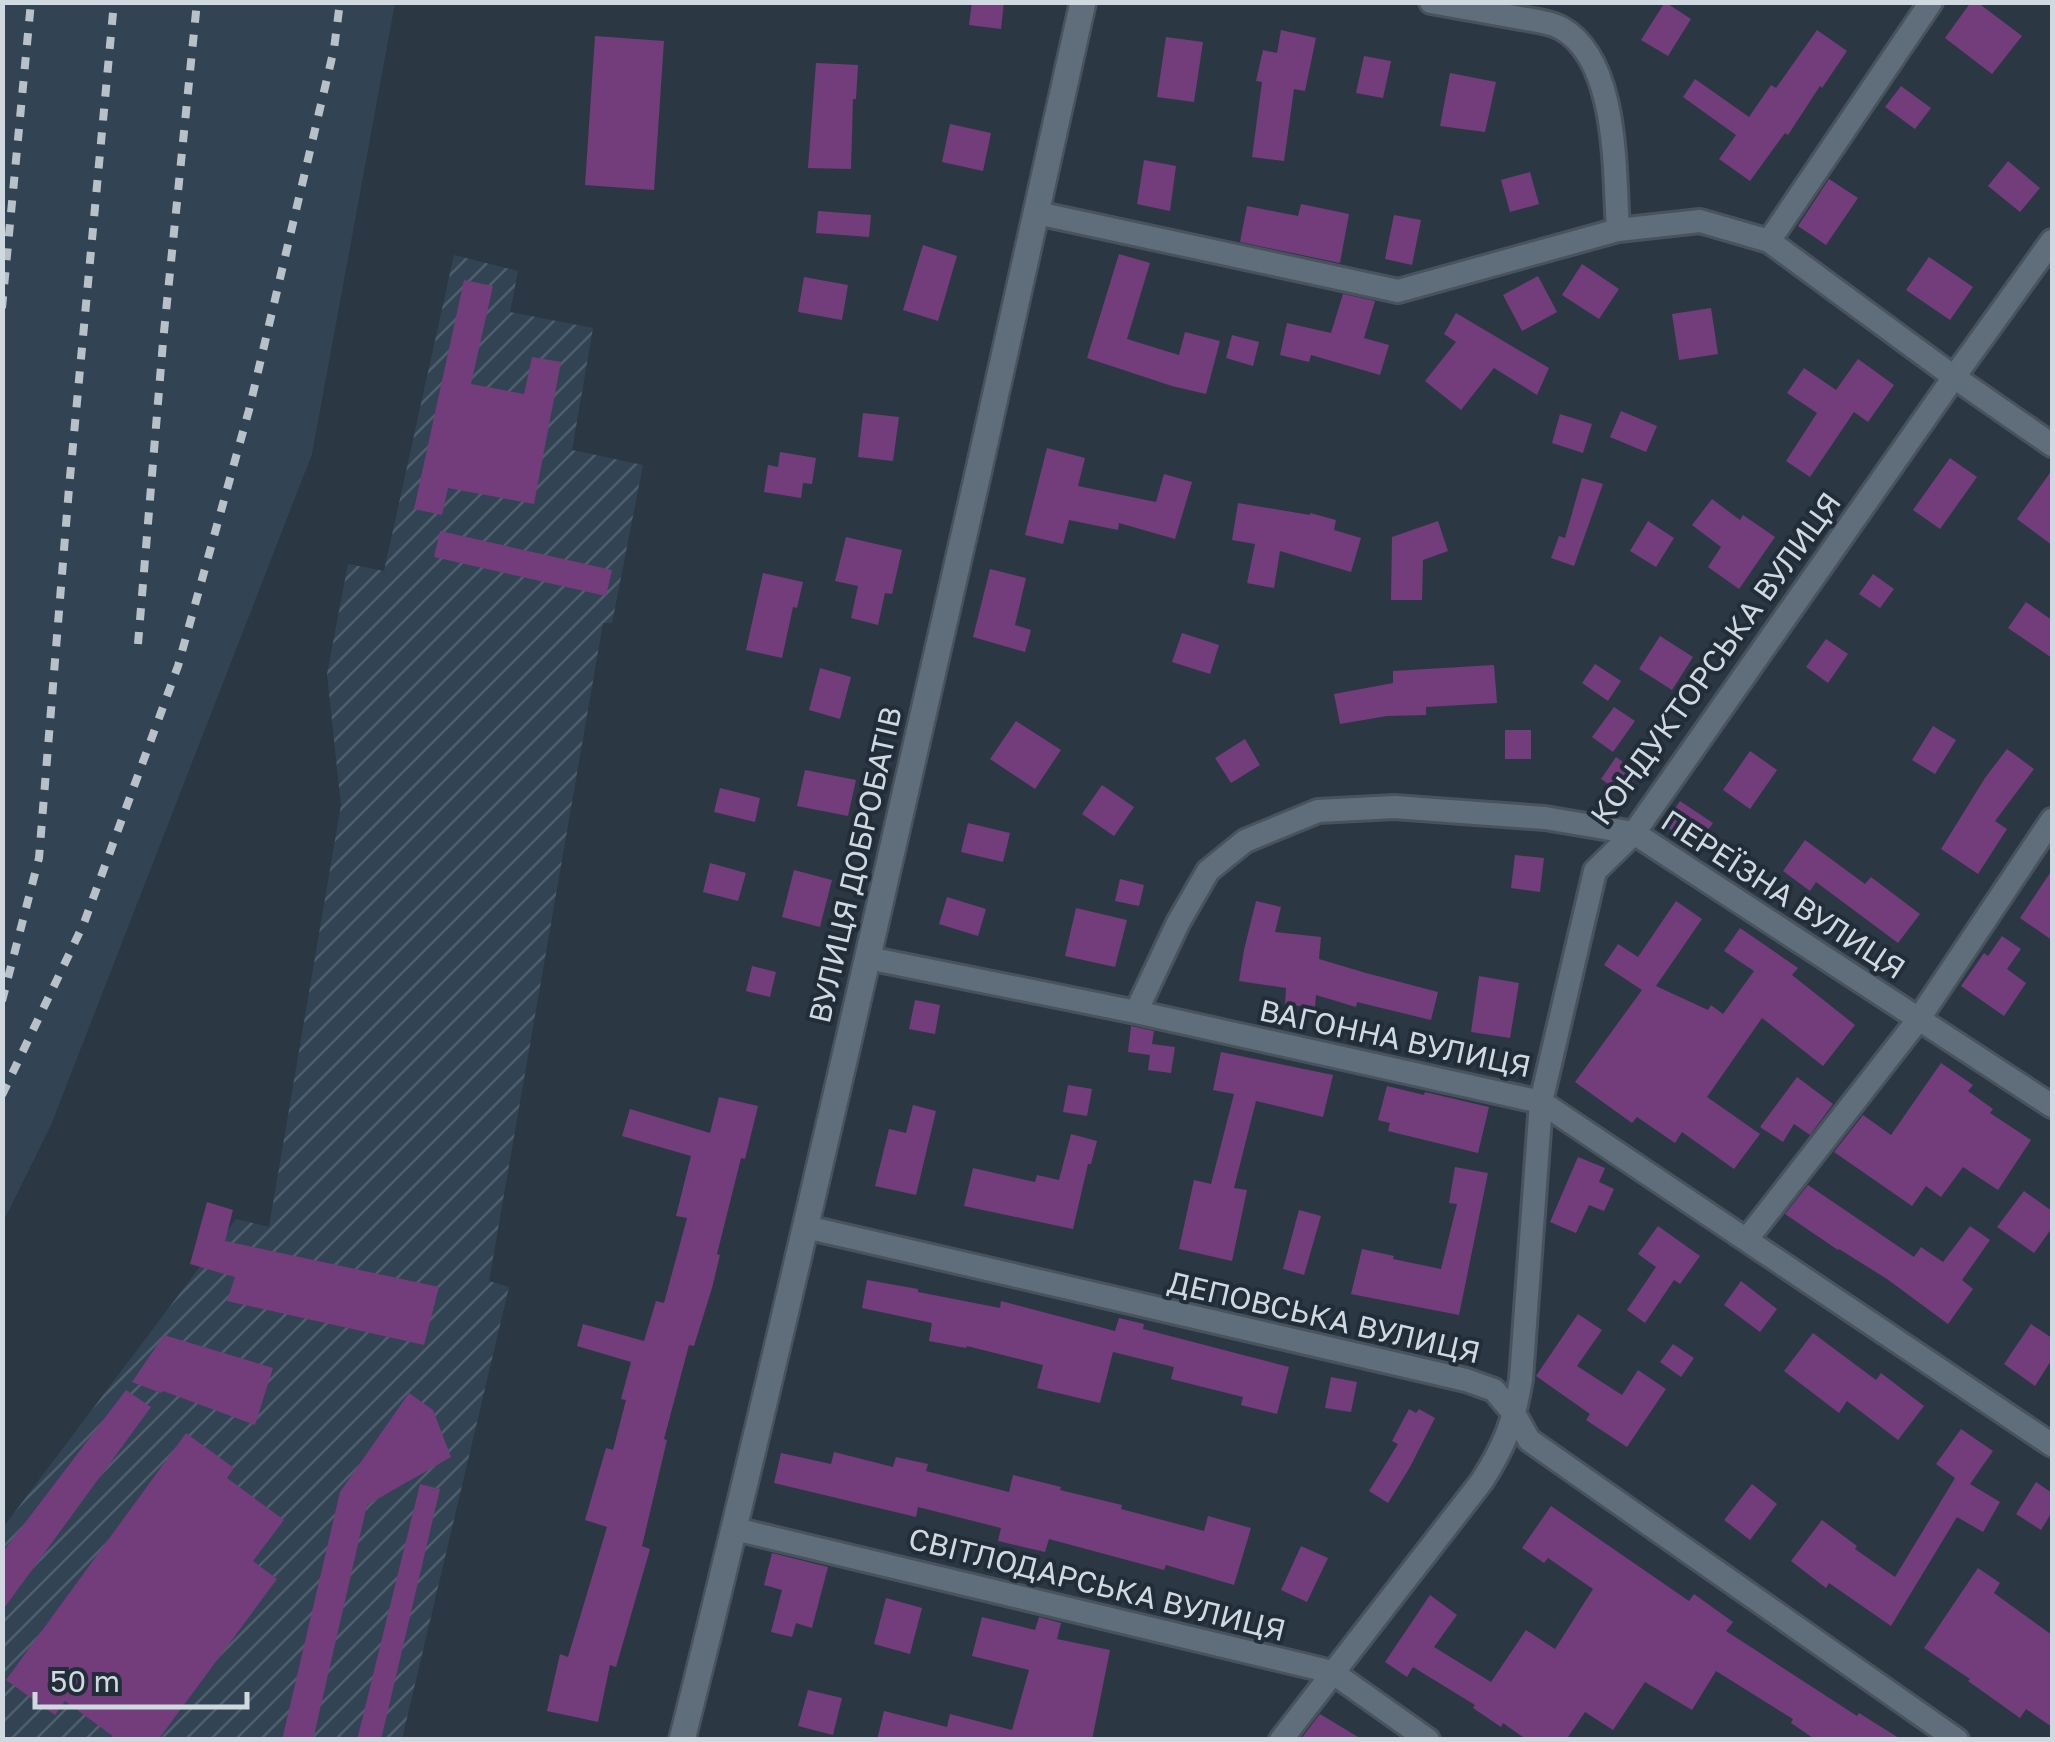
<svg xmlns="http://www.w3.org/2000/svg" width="2055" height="1742" font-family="'Golos Text',sans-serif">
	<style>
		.industrial { fill: url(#industrial-furrows) }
		.built { fill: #324454 }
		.building { fill: #733c7b }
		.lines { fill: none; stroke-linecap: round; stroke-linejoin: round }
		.street-casing { stroke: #48535d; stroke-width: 28 }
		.secondary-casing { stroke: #48535d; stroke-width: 30 }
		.street { stroke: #606e7b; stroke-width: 22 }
		.secondary { stroke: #606e7b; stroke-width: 25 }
		.rail { stroke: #b8c1c8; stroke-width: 8; stroke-dasharray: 12 12; stroke-linecap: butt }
		.labels { text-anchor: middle; stroke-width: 8; stroke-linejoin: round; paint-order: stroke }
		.street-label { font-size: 30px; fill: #d1d9e0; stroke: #212d39 }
	</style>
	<defs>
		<pattern id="industrial-furrows" width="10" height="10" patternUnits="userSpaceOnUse" patternTransform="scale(2.5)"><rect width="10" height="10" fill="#324454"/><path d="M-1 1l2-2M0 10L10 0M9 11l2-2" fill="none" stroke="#4f5e6c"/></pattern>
	</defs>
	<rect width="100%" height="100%" fill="#2b3844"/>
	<path class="industrial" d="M454,255L518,271L510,312L593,328L572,450L643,465L612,623H603L489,1281L509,1287L402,1739H3L2,1529L236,1219L269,1227L341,805L327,674L348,564L384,571Z"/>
	<path class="built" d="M3,2L395,3L312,454L51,1125L3,1222Z"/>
	<path class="building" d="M972,2H1004L1001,29L969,25Z
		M1665,2L1691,19L1668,56L1641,40Z
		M1971,2H1977L2022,36L1992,74L1945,38Z
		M1281,30L1316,38L1305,91L1294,89L1284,161L1252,157L1262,82L1256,81L1263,50L1277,53Z
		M1817,30L1847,51L1822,88L1820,86L1788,135L1785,133L1750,181L1719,159L1736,135L1683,97L1695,79L1749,117L1771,85L1776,88Z
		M595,36L664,41L654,190L585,185Z
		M1166,37L1203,42L1194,102L1157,97Z
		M1364,56L1391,61L1383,98L1356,93Z
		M816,63L858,65L856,99H853L851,169L808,168Z
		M1450,73L1496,82L1485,132L1440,126Z
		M1901,86L1931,108L1915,129L1885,107Z
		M950,124L991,133L983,171L942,162Z
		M1144,160L1176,166L1170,211L1137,204Z
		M2008,161L2040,188L2020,212L1988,186Z
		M1530,172L1539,204L1510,212L1501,180Z
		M1829,179L1858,198L1826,245L1798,226Z
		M1301,204L1349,214L1340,263L1240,242L1247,206L1298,216Z
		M818,211L871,215L869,237L816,233Z
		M1394,215L1421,220L1412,265L1385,259Z
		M923,245L957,256L938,321L903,310Z
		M1119,254L1150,263L1127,339L1179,355L1185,332L1220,341L1206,394L1172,386L1087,358Z
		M1929,257L1973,287L1950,320L1906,290Z
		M1582,264L1619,289L1599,319L1562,295Z
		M1538,276L1557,312L1522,331L1503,295Z
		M804,277L848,285L842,320L798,312Z
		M464,280L493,286L471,384L524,394L532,357L561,362L534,504L448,488L442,515L414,509Z
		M1343,294L1375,301L1364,338L1389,345L1380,375L1311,355L1309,362L1280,355L1287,323L1331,333Z
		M1711,308L1718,354L1679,360L1672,314Z
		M1456,313L1549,368L1537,395L1494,368L1461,410L1425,381L1456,342L1444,334Z
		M1232,335L1259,342L1253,366L1226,358Z
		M1858,359L1894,385L1868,422L1854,412L1810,477L1786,461L1817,413L1787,393L1804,368L1836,390Z
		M1621,411L1657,426L1646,452L1610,437Z
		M863,413L899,417L893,461L858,457Z
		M1560,414L1592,424L1583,453L1552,443Z
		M1047,448L1085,458L1078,486L1156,502L1164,474L1192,482L1175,539L1119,523L1118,530L1069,520L1063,544L1025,535Z
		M780,452L816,458L812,484L803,483L801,498L764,492L768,465L778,467Z
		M1950,458L1977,477L1940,529L1913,510Z
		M2052,470V545L2017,519Z
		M1582,478L1603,484L1574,566L1551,558L1559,536L1565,538Z
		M1712,499L1740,520L1743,515L1775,537L1739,589L1708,567L1721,547L1692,525Z
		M1238,503L1310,515V513L1336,520L1334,530L1361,538L1351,572L1280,551L1274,588L1247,583L1255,544L1232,540Z
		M1438,521L1448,551L1423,560L1422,600H1391L1392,537Z
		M1648,521L1674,538L1656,567L1630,551Z
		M440,531L612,570L606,596L434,557Z
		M846,537L902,550L892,594L885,593L878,625L851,618L858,586L835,581Z
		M990,569L1026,578L1015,625L1031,630L1025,652L973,637Z
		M763,573L803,582L797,608L793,607L782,658L746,650Z
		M1873,574L1894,589L1880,608L1859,594Z
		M2026,602L2052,620V658L2008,628Z
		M1182,633L1219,645L1210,674L1172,662Z
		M1660,636L1693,657L1672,690L1639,669Z
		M1826,639L1848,654L1828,683L1806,667Z
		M1595,664L1621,681L1608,701L1582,683Z
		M1494,665L1497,703L1426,707V715L1387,716L1340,724L1334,694L1393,683V671Z
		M820,668L851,677L840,719L809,710Z
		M1614,707L1635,721L1613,752L1592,737Z
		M1016,721L1061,750L1035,789L990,759Z
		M1933,726L1956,740L1935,774L1912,760Z
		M1505,730H1531V759H1505Z
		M1245,739L1260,765L1231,783L1215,758Z
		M2007,749L2034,769L1995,821L2007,829L1978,874L1941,849L1985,778Z
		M1750,751L1777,770L1750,809L1723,790Z
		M1616,757L1639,773L1624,795L1601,779Z
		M805,770L856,780L848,816L797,806Z
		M1102,785L1134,807L1114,836L1082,814Z
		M720,788L760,798L755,822L714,812Z
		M1680,801L1713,823L1696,847L1664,825Z
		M968,823L1010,833L1003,862L961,852Z
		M1805,840L1865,884L1871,877L1920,914L1898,943L1816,882L1810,891L1783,871Z
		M1515,855L1544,858L1540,892L1511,888Z
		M710,863L746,873L738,901L703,892Z
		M794,870L832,880L820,927L782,917Z
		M2052,870V940L2020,918Z
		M1120,879L1144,885L1139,906L1115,901Z
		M947,897L986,909L978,936L939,924Z
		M1256,901L1281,907L1275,932L1321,937L1319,959L1366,973L1438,992L1431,1020L1357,1002L1356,1007L1316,995L1315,1007L1285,1005L1286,988L1239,981L1244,950Z
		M1676,901L1702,919L1656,986L1708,1010L1711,1005L1723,1014L1754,971L1724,951L1740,928L1798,968L1792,975L1855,1025L1823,1066L1762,1018L1707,1097L1760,1134L1734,1169L1682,1132L1675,1143L1637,1117L1632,1123L1575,1082L1642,990L1604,965L1618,944L1638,957Z
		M1076,908L1127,920L1115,967L1065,956Z
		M2002,936L2021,949L2007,969L2026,983L2004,1016L1961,986L1984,953L1988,956Z
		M752,966L776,972L770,997L746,991Z
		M1479,976L1519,983L1510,1038L1471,1032Z
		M915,1000L940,1005L935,1034L909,1029Z
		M1131,1026L1154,1031L1152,1044L1175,1047L1171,1073L1148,1070L1150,1055L1128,1052Z
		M1221,1052L1333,1075L1323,1117L1256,1101L1234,1188L1247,1190L1232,1261L1179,1249L1194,1180L1211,1184L1234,1094L1213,1090Z
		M1941,1063L1973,1085L1968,1091L1993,1109L1990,1113L2031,1140L1998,1190L1963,1167L1941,1197L1926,1186L1912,1206L1834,1152L1863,1115L1891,1135Z
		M1797,1077L1833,1104L1810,1135L1794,1124L1783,1142L1760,1127Z
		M1068,1085L1092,1089L1087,1116L1063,1112Z
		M1387,1086L1424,1095L1425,1092L1489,1107L1478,1153L1388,1131L1390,1123L1378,1120Z
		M719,1097L758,1106L745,1159L741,1158L717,1254L720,1255L712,1288L694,1346L689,1345L664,1439L667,1440L642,1546L650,1549L616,1667L610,1665L598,1722L547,1711L560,1654L568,1657L607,1527L585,1520L606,1448L613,1450L626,1400L621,1399L631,1362L577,1346L583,1324L644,1341L656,1301L664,1303L687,1218L676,1216L691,1156L622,1136L630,1109L710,1133Z
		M913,1105L936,1111L916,1195L875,1186L889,1129L906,1133Z
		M1071,1134L1097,1141L1091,1164H1088L1073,1229L964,1206L973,1168L1035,1182L1037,1175L1059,1180Z
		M1578,1157L1605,1168L1599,1182L1614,1189L1604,1211L1589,1205L1576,1233L1550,1222Z
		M1455,1167L1488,1173L1459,1315L1351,1294L1362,1249L1394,1256L1393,1259L1441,1269L1457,1204L1449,1203Z
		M1808,1185L1914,1257L1921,1247L1943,1262L1970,1226L1990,1240L1962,1280L1973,1289L1948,1324L1887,1279L1839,1249L1838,1250L1785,1214Z
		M2024,1191L2052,1211V1228L2034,1253L1997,1227Z
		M207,1202L233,1210L225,1241L439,1287L424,1345L227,1301L235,1277L190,1264Z
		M1299,1210L1321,1216L1304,1275L1283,1269Z
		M1658,1226L1700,1256L1680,1284L1674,1280L1645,1323L1627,1310L1656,1267L1638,1254Z
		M867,1280L918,1289V1292L1000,1308L1001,1301L1115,1331L1119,1318L1144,1324L1143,1329L1289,1367L1277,1414L1241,1405L1243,1397L1171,1379L1174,1367L1113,1352L1100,1403L1037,1388L1043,1365L967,1346L966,1348L929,1341L932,1323L862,1308Z
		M1741,1281L1777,1309L1760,1332L1724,1305Z
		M1578,1314L1602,1330L1577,1366L1622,1395L1638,1370L1666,1389L1627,1447L1586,1420L1590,1414L1536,1376Z
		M2031,1324L2052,1338V1359L2035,1386L2004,1364Z
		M1813,1333L1876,1380L1881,1373L1924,1406L1898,1440L1847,1401L1839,1413L1784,1371Z
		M164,1335L273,1368L255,1425L163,1391L161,1393L132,1382Z
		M1673,1344L1694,1358L1681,1377L1660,1362Z
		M1331,1377L1357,1382L1351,1412L1325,1408Z
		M126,1390L151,1407L2,1611V1553Z
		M409,1393L433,1410L451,1457L367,1505L313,1740H282L340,1492Z
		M1409,1409L1416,1413L1419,1409L1435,1418L1410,1467L1388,1503L1369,1491L1398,1444L1392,1441Z
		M1961,1429L1993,1451L1970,1484L2000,1502L1983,1532L1957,1517L1891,1626L1829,1583L1826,1588L1791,1561L1822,1520L1857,1546L1855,1549L1895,1577L1955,1478L1936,1464Z
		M186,1433L234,1468L227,1478L284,1520L253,1561L277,1579L158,1740H118L65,1701L55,1715L6,1680Z
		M834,1452L893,1467L896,1457L928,1464L926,1471L1009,1492L1013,1475L1061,1487L1060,1490L1122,1505L1121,1509L1204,1531L1208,1516L1251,1528L1234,1585L1166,1565L1164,1570L1049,1539L1045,1552L998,1541L1001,1528L918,1507L916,1517L774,1483L781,1453L831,1464Z
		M2036,1482L2052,1493V1512L2041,1530L2016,1514Z
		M420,1484L440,1489L381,1740H357Z
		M1752,1484L1777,1504L1750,1540L1724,1520Z
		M1551,1506L1689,1601L1694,1594L1733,1622L1726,1631L1857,1716L1859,1713L1902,1740H1816L1791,1723L1793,1719L1716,1671L1692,1710L1645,1682L1613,1730L1585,1712L1566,1740H1527L1503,1723L1501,1727L1473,1708L1475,1705L1413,1667L1407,1677L1385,1662L1430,1595L1457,1615L1434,1647L1491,1682L1526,1630L1555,1649L1593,1589L1548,1558L1544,1563L1522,1548Z
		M1301,1546L1328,1558L1307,1602L1281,1590Z
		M772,1553L828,1567L812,1628L796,1623L792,1637L771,1632L782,1590L764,1585Z
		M1978,1568L2000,1583L1994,1593L2052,1635V1727L2026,1709L2020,1718L1968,1681L1970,1679L1924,1648Z
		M886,1598L922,1608L910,1654L874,1644Z
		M982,1617L1035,1630L1039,1617L1061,1623L1057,1639L1110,1650L1092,1740H877L884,1711L947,1727L950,1714L1012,1730L1029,1670L972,1656Z
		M808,1690L842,1698L833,1735L798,1726Z
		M1320,1714L1363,1740H1300Z"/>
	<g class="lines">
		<defs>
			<path id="street" d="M1431,2C1459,7 1487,12 1515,17C1530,20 1548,21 1561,28C1619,60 1614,172 1618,230
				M1037,213L1398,291L1618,230L1700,221L1769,241L1954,377L2052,445
				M1769,241L1931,2
				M868,958L1136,1012L1541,1102L2052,1445
				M1136,1012L1178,923L1208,871L1245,841L1318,811L1394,807L1545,818L1634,833L2052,1106
				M806,1227L1466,1380L1494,1390L1515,1415L1529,1440L1957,1740
				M1747,1239L1918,1020L2052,820
				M735,1529L1332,1672L1428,1740
				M1281,1740L1482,1481C1505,1445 1514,1422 1521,1379L1541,1102L1595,871L1634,833L1954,377L2052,241"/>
			<path id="secondary" d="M682,1740C757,1441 826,1141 894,842C958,562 1022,283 1083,2"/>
		</defs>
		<use href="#street" class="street-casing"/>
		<use href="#secondary" class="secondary-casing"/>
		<use href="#street" class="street"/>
		<use href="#secondary" class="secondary"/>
		<path class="rail" d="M2,308L31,2
			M138,644L163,342L197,2
			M2,1001L39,858L69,488L114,2
			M2,1095L84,923L178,666L249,410L334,49L340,2"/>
	</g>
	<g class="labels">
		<g class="street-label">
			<text transform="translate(1716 659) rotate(-54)" y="10">КОНДУКТОРСЬКА ВУЛИЦЯ</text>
			<text transform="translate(856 865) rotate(-77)" y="10">ВУЛИЦЯ ДОБРОБАТІВ</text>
			<text transform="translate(1783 895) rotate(33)" y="10">ПЕРЕЇЗНА ВУЛИЦЯ</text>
			<text transform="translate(1395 1039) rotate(12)" y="10">ВАГОННА ВУЛИЦЯ</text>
			<text transform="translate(1324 1318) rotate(13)" y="10">ДЕПОВСЬКА ВУЛИЦЯ</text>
			<text transform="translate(1097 1585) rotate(14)" y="10">СВІТЛОДАРСЬКА ВУЛИЦЯ</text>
		</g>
	</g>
	<rect width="2055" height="1742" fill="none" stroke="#d1d9e0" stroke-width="10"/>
	<path d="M35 1692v15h212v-15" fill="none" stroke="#d1d9e0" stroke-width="5"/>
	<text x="50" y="1692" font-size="30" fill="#d1d9e0" stroke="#212d39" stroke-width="8" paint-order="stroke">50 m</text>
</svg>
